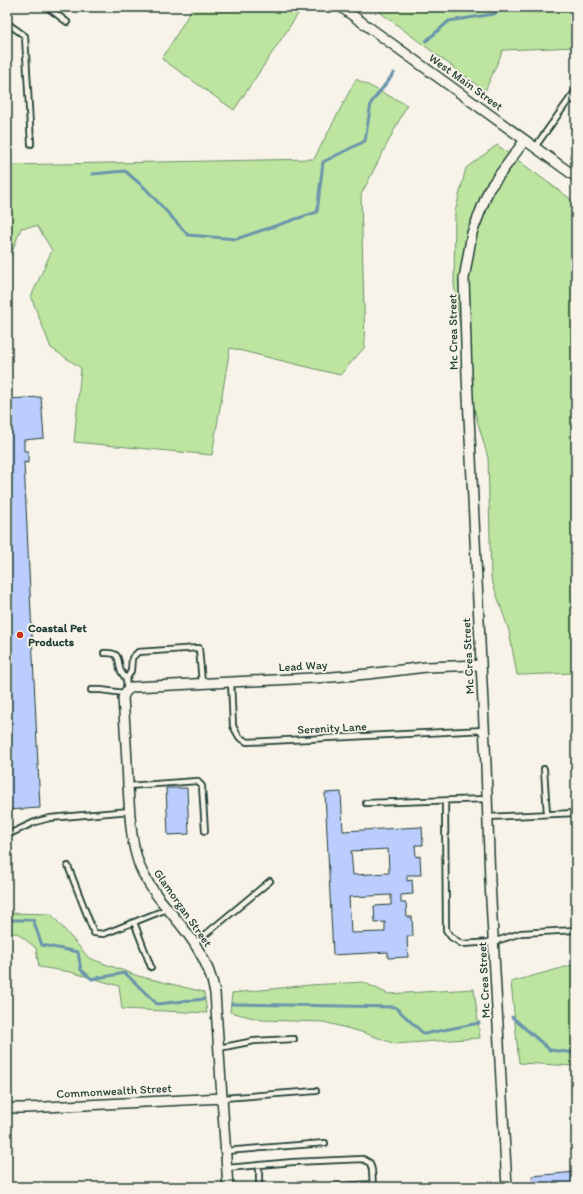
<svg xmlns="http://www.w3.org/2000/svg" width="583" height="1194" font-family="Itim,sans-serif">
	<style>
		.green { fill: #bde5a0; stroke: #6e916a }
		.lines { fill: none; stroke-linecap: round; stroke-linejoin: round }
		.stream { stroke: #6b95ab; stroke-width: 3 }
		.building { fill: #bbcdfd; stroke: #1f3d34; fill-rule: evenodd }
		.lane-casing { stroke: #1f3d34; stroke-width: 8 }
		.street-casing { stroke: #1f3d34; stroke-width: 12 }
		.lane { stroke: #f7f3e8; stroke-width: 4.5 }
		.street { stroke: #f7f3e8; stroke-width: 9 }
		.poi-dot { fill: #c8321e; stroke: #f7f3e8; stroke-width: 1.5 }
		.labels { text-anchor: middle; stroke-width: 3.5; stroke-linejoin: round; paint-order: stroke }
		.street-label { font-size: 12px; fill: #1f3d34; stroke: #f7f3e8 }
		.poi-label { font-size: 12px; font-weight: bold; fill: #1f3d34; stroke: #f7f3e8; text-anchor: start }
	</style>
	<rect width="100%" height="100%" fill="#f7f3e8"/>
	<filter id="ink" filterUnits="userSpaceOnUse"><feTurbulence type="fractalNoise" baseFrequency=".025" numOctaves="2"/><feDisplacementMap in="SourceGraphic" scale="8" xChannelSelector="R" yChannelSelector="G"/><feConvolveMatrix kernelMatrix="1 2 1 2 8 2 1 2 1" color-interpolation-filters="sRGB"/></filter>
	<g filter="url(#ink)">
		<path class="green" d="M193,7L302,8L234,110L162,59Z
			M373,7H576V47L503,50L485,91Z
			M356,79L407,105L361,195L365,347L340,375L230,348L212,455L74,442L81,368L51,348L31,297L52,250L37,226L21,228L7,266V165L314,159Z
			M497,145L576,203V673L517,675L509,631L491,578L488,458L470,395L454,284L455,212L466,168Z
			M7,913L51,914L89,958L138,976L204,992L207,1013L122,1009L119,986L71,972L39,967L36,948L17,933L7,934Z
			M576,964V1066L519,1063L511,982Z
			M363,982L388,994L474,989L480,1038L395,1044L365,1033L324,1022L262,1020L230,1012L232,993L310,985Z"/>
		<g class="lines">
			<path class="stream" d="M426,41L449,21L494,14L504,7
				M92,174L125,171L145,188L188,235L236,239L317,212L323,162L365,141L371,103L394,73
				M7,920H33L42,945L78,952L81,970L92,979L125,973L157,1004L204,999
				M232,1004L395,1007L424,1034L479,1023
				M512,1017L550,1050L576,1053"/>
		</g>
		<path class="building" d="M41,397L44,438L24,440V451H28V463L24,462L40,808L7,810V399Z
			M166,788H187L189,834L168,835Z
			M341,792L343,831L422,827L423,845H415L416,857L420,856L421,875H407V881L412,880L413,894L401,895V903H406L407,917H412L413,936H407L408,957L388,958V952L333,955L325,793ZM388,849L389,873L353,875L351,851ZM391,895V905L374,906L375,923L385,922V932L351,933L349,897Z
			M576,1172V1187H533L532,1176Z"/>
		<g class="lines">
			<defs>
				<path id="lane" d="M47,7L67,22
					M7,23L25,36L31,144
					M570,98L576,102
					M535,147L576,90
					M104,653C119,652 118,657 120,669C121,673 125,676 126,680C127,683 126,688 126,691
					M126,680L131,671L132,658L138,652L199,648L202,683
					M231,682L233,726L239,737L247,742L484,730
					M91,690H101L124,693
					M544,769L547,814
					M128,786L197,781L202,786L205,831
					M445,801L446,930L451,937L462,944L493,942L521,933L576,930
					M366,803L487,799
					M488,817L576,813
					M7,835L35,822L50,818L130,811
					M68,866L94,933L104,934L167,909
					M134,922L151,967
					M194,944L270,881
					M219,1048L254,1041L294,1039
					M223,1098L316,1091
					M225,1151L325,1143
					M259,1165V1187
					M227,1168L293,1162L363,1159L370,1163L372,1170L373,1187
					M326,1187L373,1184"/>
				<path id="street" d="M341,7L576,177
					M7,1108H26L223,1098
					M228,1187L215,993C212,978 207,964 199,951C182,920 154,900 140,867C130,841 130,813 128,786C127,756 125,727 123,698C125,691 127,690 133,687L332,677L368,674L426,667L481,665
					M507,1187L490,882L486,765L467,376L464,279L472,233L489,189L525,140"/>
			</defs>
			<use href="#lane" class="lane-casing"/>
			<use href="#street" class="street-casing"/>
			<use href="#lane" class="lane"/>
			<use href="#street" class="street"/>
		</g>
	</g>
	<circle class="poi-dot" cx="20" cy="635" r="4"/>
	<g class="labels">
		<g class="street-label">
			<text transform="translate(466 82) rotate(36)" y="4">West Main Street</text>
			<text transform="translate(453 332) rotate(-91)" y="4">Mc Crea Street</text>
			<text transform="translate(468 656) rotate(-93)" y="4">Mc Crea Street</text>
			<text transform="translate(303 666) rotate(-3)" y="4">Lead Way</text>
			<text transform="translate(332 728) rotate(-3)" y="4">Serenity Lane</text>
			<text transform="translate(183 908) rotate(55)" y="4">Glamorgan Street</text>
			<text transform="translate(484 980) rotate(-93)" y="4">Mc Crea Street</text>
			<text transform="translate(114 1091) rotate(-3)" y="4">Commonwealth Street</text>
		</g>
		<g class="poi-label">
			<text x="28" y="632">Coastal Pet<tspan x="28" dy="14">Products</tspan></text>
		</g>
	</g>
	<rect width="583" height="1194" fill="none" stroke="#f7f3e8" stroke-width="24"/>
	<rect x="12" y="12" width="559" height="1170" fill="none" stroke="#1f3d34" stroke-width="1.5" filter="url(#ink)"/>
</svg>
